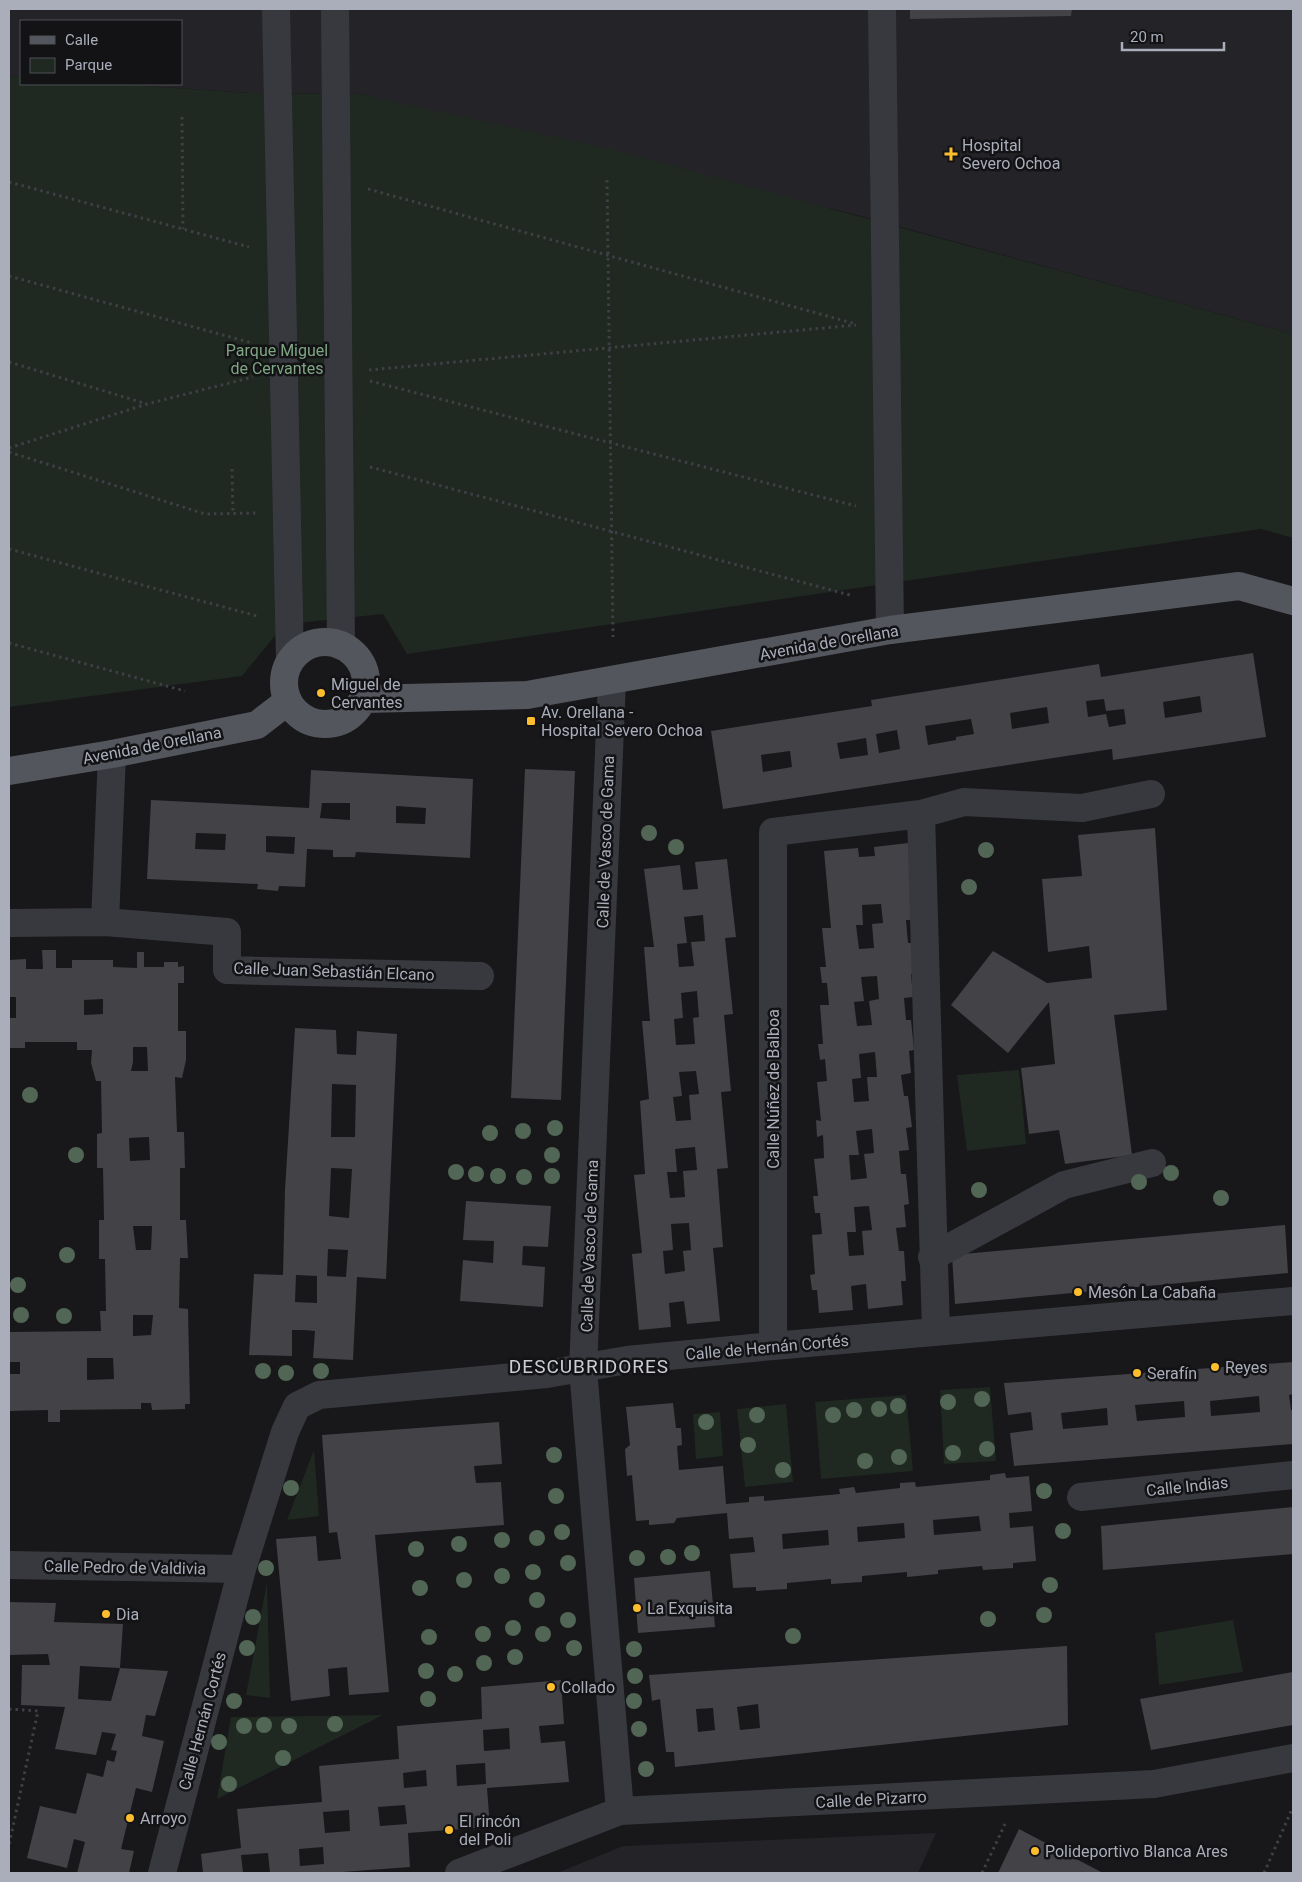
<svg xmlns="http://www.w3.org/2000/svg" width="1302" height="1882" font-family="Roboto,sans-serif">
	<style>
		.built { fill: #242327 }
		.green { fill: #1f2821 }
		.building { fill: #424247; fill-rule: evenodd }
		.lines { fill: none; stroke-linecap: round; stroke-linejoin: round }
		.path { stroke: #3e4046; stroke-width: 3; stroke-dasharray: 2.5 4; stroke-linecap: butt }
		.minor { stroke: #38393f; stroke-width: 28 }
		.major { stroke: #54565e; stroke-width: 28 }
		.tree { fill: #516654 }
		.poi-dot { fill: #fdbe2d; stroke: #131215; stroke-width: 2 }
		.labels { text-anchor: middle; stroke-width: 5; stroke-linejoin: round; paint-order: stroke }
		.poi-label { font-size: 16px; fill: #a9aeba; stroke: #131215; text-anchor: start }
		.park-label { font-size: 16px; fill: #7fa683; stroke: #131215 }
		.street-label { font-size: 16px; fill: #a9aeba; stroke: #131215 }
		.quarter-label { font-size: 19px; letter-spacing: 1px; fill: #cacdd6; stroke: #131215 }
	</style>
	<rect width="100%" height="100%" fill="#18171a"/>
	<path class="built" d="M9,9H1293V334L857,215L360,94L250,93L117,84H181V21H21V77L9,76Z
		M936,1833L918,1873H557L623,1846Z"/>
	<path class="green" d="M9,76L21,77V84H117L250,93L360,94L615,150L1293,334V538L1261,529L407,654L383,614L289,624L284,625L242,676L9,707Z
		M1019,1070L1026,1144L967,1151L957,1075Z
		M990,1387L996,1461L944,1464L940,1390Z
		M906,1395L913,1471L821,1479L815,1402Z
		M786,1404L793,1482L745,1487L737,1409Z
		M720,1412L723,1456L696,1459L693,1414Z
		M314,1450L319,1516L287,1520Z
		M267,1582L270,1698L246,1695Z
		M1233,1620L1243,1672L1159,1685L1155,1633Z
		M383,1715L217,1799L231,1717Z"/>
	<path class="building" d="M910,9H1072L1071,16L910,19Z
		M1253,653L1266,737L1113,760L1112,749L723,809L711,731L872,706L871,700L1099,664L1101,677ZM1200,696L1202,712L1165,718L1163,702ZM1104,699L1106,711L1124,709L1126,724L1109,727L1106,714L1088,717L1086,701ZM1047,707L1049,723L1012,729L1010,713ZM971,719L974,734L956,737V740L928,745L925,726ZM897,730L900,749L879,753L876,734ZM866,738L868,755L840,759L837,743ZM790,751L792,767L763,772L761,755Z
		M525,769L575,771L561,1100L511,1098Z
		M311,770L473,779L470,858L356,852L355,857H333V850L307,849L305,887L279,886L278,891L257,889L258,884L147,879L151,800L309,808ZM322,803H350V820L320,818ZM396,806L426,808L425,824L396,823ZM196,833L226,834L225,850L195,849ZM266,836L295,837L294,854L266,852Z
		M1155,828L1167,1010L1114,1015L1132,1155L1065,1164L1059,1130L1029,1134L1021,1068L1055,1064L1049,1002L1008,1053L951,1005L993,951L1047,983L1092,978L1089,946L1048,952L1042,879L1082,876L1078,835Z
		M908,843L916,920H906L908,943H913L916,974H911L913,997L904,998L906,1020H911L914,1050L909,1051L911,1073L901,1075L904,1096H908L912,1127L906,1128L909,1150L899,1151L901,1174H906L909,1204L904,1205L906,1227L896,1228L899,1251H904L906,1281H901L903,1305L868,1309L866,1284L851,1286L853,1310L819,1313L817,1290H812L810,1275L815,1274L812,1235L822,1234L820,1213H815L813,1196H818L814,1159L824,1158L823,1135L817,1137L816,1120L821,1121L817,1082L827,1081L825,1059L820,1060L818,1044H823L820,1005H829L827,983H822L820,967H826L822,928H831L824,851L858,848L859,857L875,856L874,847ZM881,904L883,923L872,924L874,948L859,949L856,925H863L862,905ZM877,976L879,999L869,1001L872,1025L857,1026L854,1002L864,1001L861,977ZM875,1052L877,1077H867L869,1101L854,1102L852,1079L861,1078L859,1054ZM872,1129L874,1153L864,1154L867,1178L851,1180L849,1155H859L856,1131ZM869,1206L872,1230L862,1231L864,1255L849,1256L847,1232H856L854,1207Z
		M727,859L736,937L725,938L733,1014L724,1015L731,1091L721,1092L728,1168L717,1169L723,1247L713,1248L720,1321L687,1324L684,1301L669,1303L671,1327L639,1330L632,1254L642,1253L634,1175L645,1174L640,1101L649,1099L642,1021H650L644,947H654L644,869L680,865L683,890L698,889L695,862ZM703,915L705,941L691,942L694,966L679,967L677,944L687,943L684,917ZM697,991L699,1017L693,1018L695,1044L676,1045L674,1019L683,1018L681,993ZM696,1071L699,1094L689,1095L691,1120L676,1121L673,1097L682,1096L679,1072ZM695,1147L697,1170L683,1171L685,1197L670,1198L667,1172H677L675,1149ZM689,1223L691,1250L683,1251L685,1271L665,1274L663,1251L673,1250L671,1224Z
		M42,950H56V968H72V960H113V967L137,968V952H144V967H164V962H178V967L184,966V983H178V1031H186V1060L182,1078L175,1077L177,1132H184L185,1168H180V1220H186L188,1258H180L179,1308L188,1309L190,1404H185V1409L152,1410L151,1403H141V1409L60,1410V1422H48V1410L9,1411V1374H20V1362H9V1332L101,1331L100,1311H106L105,1259H99V1220H104L103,1168H97V1134L102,1133L101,1081H96L91,1063L92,1050H77V1042H25V1048H9V1018H16V997H9V960L26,959V969H43ZM103,999V1014L84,1015V1000ZM133,1047H147L148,1071H131L133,1062ZM149,1137L150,1160L130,1161L129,1138ZM133,1226H152L151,1250H136ZM133,1315H153L151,1335L133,1336ZM87,1358H113L114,1379L87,1380Z
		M295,1028L336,1030L337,1054L356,1055L357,1031L397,1034L386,1279L357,1277L353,1360L313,1358L315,1331L304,1330H292V1356L249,1355L254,1274L283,1275L285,1190ZM332,1084L356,1085L355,1137H331ZM331,1168L352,1169L349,1218L329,1216ZM328,1249L348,1250L346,1277L327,1276ZM296,1275L317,1276V1303L295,1302Z
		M466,1201L551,1206L548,1247L523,1246L522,1265L545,1267L543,1307L460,1301L463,1260L493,1263L494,1241L463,1240Z
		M1285,1225L1288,1273L955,1304L952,1255Z
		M1293,1362V1394L1289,1395L1291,1410H1293V1444L1014,1466L1010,1433L1033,1430L1031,1412L1008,1415L1004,1383ZM1259,1396L1260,1412L1211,1416L1210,1401ZM1184,1401L1185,1417L1137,1421L1135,1405ZM1107,1408L1108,1425L1063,1429L1061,1413Z
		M673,1403L676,1428H681L682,1445L677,1446L679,1470L723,1466L726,1504L749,1502V1497L764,1496V1501L840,1494L839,1489L854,1487L856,1493L900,1488V1483L915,1482L916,1487L990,1480V1475L997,1474L1005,1473L1006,1478L1029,1476L1032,1511L1009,1513L1010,1528L1033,1526L1036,1561L1013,1563V1568L983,1570L982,1566L938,1570V1574L907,1577V1572L862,1576V1582L831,1584V1579L787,1583V1589L756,1591V1587L733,1588L730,1554L755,1552L753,1537L729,1539L727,1513L677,1518L674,1523L649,1525V1520L636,1521L632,1475L627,1476L626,1463L625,1449L630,1445L626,1407ZM979,1516L981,1531L934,1535L933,1520ZM904,1523L905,1538L858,1542L857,1527ZM828,1530L829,1545L783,1549L782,1534Z
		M499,1422L502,1464L474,1466L476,1483L501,1482L504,1525L375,1535L389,1692L349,1695L347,1667L328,1669L330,1696L291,1701L276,1539L316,1536L318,1561L341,1559L337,1532L329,1533L322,1435Z
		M1293,1507V1554L1103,1570L1101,1526Z
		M710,1571L715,1627L638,1633L634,1578Z
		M9,1602L56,1603L54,1622L123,1624L120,1668L80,1666L78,1699L111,1701L120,1668L168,1671L155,1716L146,1715L142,1736L164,1741L152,1792L136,1788L121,1849L134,1851L129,1873H77L85,1842L74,1839L67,1868L27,1858L40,1806L76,1814L87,1773L103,1777L107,1760L114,1762L117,1751L111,1750L116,1734L102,1732L96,1755L55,1749L65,1707L21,1705L22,1665H50L48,1654L9,1655Z
		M1067,1646L1068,1725L675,1767L674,1752H666L660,1699L652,1701L649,1675ZM758,1704L760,1728L740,1730L737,1707ZM713,1708L715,1730L698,1732L696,1709Z
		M1293,1672V1725L1151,1750L1140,1699Z
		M561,1680L564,1724L539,1726L541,1743L565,1741L569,1782L487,1788L490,1827L408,1833L410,1867L329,1873H270L268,1853L241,1855L243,1873H203L201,1854L241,1848L237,1809L322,1802L319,1766L399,1759L397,1726L482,1719L481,1687ZM509,1728L510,1749L484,1751L483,1730ZM485,1763L486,1784L457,1786L456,1765ZM426,1770L427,1786L404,1788L403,1773ZM405,1805L407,1824L380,1826L378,1807ZM349,1810L350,1831L325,1833L323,1812ZM323,1847L324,1864L300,1866L299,1849Z
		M1019,1829L1103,1873H998Z"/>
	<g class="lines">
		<path class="path" d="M182,117L183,229
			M607,180L613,637
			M9,182L249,247
			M368,189L856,324
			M9,276L252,343
			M9,362L147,404
			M369,370L856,325
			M370,381L856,506
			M9,448L147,404L253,377
			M9,452L205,514L256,513
			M370,467L850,595
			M232,469L233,513
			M9,549L257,616
			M9,643L185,691
			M9,1709L38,1711L9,1845
			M982,1873L1005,1824
			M1264,1873L1293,1807"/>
		<path class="minor" d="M276,9L290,661
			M335,9L341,646
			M882,9L890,630
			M612,681L583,1369L620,1811
			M112,754L105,922L227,932V970L480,976
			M921,814L936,1332
			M9,923L105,922
			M932,1257L1064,1185L1152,1163
			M773,1346V832L921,814L964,802L1082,808L1151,794
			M1081,1497L1293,1475
			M9,1565L242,1569
			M162,1873L242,1569L285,1432L297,1406L319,1395L547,1374L627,1360L773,1346L1293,1301
			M459,1873L620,1811L1154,1784L1293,1758"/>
		<path class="major" d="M284 683a41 41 0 1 1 82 0a41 41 0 1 1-82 0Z
			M364,699L527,695L890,630L1239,586L1293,601
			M9,771L112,754L257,725L288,701"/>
	</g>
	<g class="tree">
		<circle cx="649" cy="833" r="8"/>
		<circle cx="676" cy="847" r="8"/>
		<circle cx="986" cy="850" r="8"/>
		<circle cx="969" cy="887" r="8"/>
		<circle cx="30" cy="1095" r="8"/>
		<circle cx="555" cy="1128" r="8"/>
		<circle cx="523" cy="1131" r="8"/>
		<circle cx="490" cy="1133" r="8"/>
		<circle cx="76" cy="1155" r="8"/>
		<circle cx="552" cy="1155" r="8"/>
		<circle cx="456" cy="1172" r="8"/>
		<circle cx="1171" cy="1173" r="8"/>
		<circle cx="476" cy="1174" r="8"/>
		<circle cx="498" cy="1176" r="8"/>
		<circle cx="552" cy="1176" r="8"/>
		<circle cx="524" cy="1177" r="8"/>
		<circle cx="1139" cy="1182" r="8"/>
		<circle cx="979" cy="1190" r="8"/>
		<circle cx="1221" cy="1198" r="8"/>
		<circle cx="67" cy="1255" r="8"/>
		<circle cx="18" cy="1285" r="8"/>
		<circle cx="21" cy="1315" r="8"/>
		<circle cx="64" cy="1316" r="8"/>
		<circle cx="263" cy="1371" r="8"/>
		<circle cx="321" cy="1371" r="8"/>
		<circle cx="286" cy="1373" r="8"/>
		<circle cx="982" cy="1399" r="8"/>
		<circle cx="948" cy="1402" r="8"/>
		<circle cx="898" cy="1406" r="8"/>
		<circle cx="879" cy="1409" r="8"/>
		<circle cx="854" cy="1410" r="8"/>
		<circle cx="757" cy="1415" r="8"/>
		<circle cx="833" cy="1415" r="8"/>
		<circle cx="706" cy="1422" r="8"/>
		<circle cx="748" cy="1445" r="8"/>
		<circle cx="987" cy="1449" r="8"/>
		<circle cx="953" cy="1453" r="8"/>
		<circle cx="554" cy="1455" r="8"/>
		<circle cx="899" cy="1457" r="8"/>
		<circle cx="865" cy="1461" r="8"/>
		<circle cx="783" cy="1470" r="8"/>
		<circle cx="291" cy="1488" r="8"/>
		<circle cx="1044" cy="1491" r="8"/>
		<circle cx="556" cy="1496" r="8"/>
		<circle cx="1063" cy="1531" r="8"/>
		<circle cx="562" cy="1532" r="8"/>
		<circle cx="537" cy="1538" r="8"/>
		<circle cx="502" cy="1540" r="8"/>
		<circle cx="459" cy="1544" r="8"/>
		<circle cx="416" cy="1549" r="8"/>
		<circle cx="692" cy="1553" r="8"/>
		<circle cx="668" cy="1557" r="8"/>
		<circle cx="637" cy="1558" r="8"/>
		<circle cx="568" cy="1563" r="8"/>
		<circle cx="266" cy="1568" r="8"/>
		<circle cx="533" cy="1572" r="8"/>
		<circle cx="502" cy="1576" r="8"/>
		<circle cx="464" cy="1580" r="8"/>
		<circle cx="1050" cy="1585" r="8"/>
		<circle cx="420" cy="1588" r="8"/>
		<circle cx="537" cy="1600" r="8"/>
		<circle cx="1044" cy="1615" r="8"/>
		<circle cx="253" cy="1617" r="8"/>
		<circle cx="988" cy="1619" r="8"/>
		<circle cx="568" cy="1620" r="8"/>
		<circle cx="513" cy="1628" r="8"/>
		<circle cx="483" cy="1634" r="8"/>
		<circle cx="543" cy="1634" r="8"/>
		<circle cx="793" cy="1636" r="8"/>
		<circle cx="429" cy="1637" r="8"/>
		<circle cx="247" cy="1648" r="8"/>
		<circle cx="574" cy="1648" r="8"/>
		<circle cx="634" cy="1649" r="8"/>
		<circle cx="515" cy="1657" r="8"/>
		<circle cx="484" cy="1663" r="8"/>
		<circle cx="426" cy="1671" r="8"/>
		<circle cx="455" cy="1674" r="8"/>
		<circle cx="635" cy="1676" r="8"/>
		<circle cx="428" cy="1699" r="8"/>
		<circle cx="234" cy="1701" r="8"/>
		<circle cx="634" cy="1701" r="8"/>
		<circle cx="335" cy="1724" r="8"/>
		<circle cx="264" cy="1725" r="8"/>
		<circle cx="244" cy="1726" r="8"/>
		<circle cx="289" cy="1726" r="8"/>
		<circle cx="639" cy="1729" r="8"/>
		<circle cx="219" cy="1742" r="8"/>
		<circle cx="283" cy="1758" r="8"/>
		<circle cx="646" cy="1769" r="8"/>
		<circle cx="229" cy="1784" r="8"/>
	</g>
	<g class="poi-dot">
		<path d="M948.5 146.5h5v5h5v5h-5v5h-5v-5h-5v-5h5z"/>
		<circle cx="321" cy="693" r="5"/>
		<rect x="526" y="716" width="10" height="10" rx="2.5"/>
		<circle cx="1078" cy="1292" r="5"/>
		<circle cx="1215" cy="1367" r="5"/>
		<circle cx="1137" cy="1373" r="5"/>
		<circle cx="637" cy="1608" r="5"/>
		<circle cx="106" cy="1614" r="5"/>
		<circle cx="551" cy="1687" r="5"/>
		<circle cx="130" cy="1818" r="5"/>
		<circle cx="449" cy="1830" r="5"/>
		<circle cx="1035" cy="1851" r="5"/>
	</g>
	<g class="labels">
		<g class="poi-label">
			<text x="962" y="151">Hospital<tspan x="962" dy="18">Severo Ochoa</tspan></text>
			<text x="331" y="690">Miguel de<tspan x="331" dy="18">Cervantes</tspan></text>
			<text x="541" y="718">Av. Orellana -<tspan x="541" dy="18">Hospital Severo Ochoa</tspan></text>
			<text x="1088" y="1298">Mesón La Cabaña</text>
			<text x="1225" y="1373">Reyes</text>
			<text x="1147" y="1379">Serafín</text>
			<text x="647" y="1614">La Exquisita</text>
			<text x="116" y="1620">Dia</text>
			<text x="561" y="1693">Collado</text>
			<text x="140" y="1824">Arroyo</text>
			<text x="459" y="1827">El rincón<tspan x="459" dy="18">del Poli</tspan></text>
			<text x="1045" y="1857">Polideportivo Blanca Ares</text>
		</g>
		<g class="park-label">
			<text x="277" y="356">Parque Miguel<tspan x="277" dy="18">de Cervantes</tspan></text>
		</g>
		<g class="street-label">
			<text transform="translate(829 642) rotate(-10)" y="6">Avenida de Orellana</text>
			<text transform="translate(152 745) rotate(-11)" y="6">Avenida de Orellana</text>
			<text transform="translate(605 842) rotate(-88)" y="6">Calle de Vasco de Gama</text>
			<text transform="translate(334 971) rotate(2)" y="6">Calle Juan Sebastián Elcano</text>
			<text transform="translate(773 1089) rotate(-90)" y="6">Calle Núñez de Balboa</text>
			<text transform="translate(589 1246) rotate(-88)" y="6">Calle de Vasco de Gama</text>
			<text transform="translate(767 1347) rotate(-5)" y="6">Calle de Hernán Cortés</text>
			<text transform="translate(1187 1486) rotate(-6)" y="6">Calle Indias</text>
			<text transform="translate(125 1567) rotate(1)" y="6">Calle Pedro de Valdivia</text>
			<text transform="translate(202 1721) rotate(-75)" y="6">Calle Hernán Cortés</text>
			<text transform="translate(871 1799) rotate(-3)" y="6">Calle de Pizarro</text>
		</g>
		<g class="quarter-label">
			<text x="589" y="1373">DESCUBRIDORES</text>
		</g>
	</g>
	<rect width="1302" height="1882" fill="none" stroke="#a9aeba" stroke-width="20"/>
	<rect x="20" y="20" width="162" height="65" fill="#131215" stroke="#4f5057"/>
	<rect x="30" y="36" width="25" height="8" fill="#54565e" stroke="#4f5057"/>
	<text x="65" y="45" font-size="15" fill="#a9aeba">Calle</text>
	<rect x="30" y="58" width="25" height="15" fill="#1f2821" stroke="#4f5057"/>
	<text x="65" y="70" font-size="15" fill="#a9aeba">Parque</text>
	<path d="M1122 42v8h102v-8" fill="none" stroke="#a9aeba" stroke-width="2.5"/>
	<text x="1130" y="42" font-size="15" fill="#a9aeba" stroke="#131215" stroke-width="4" paint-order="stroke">20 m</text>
</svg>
